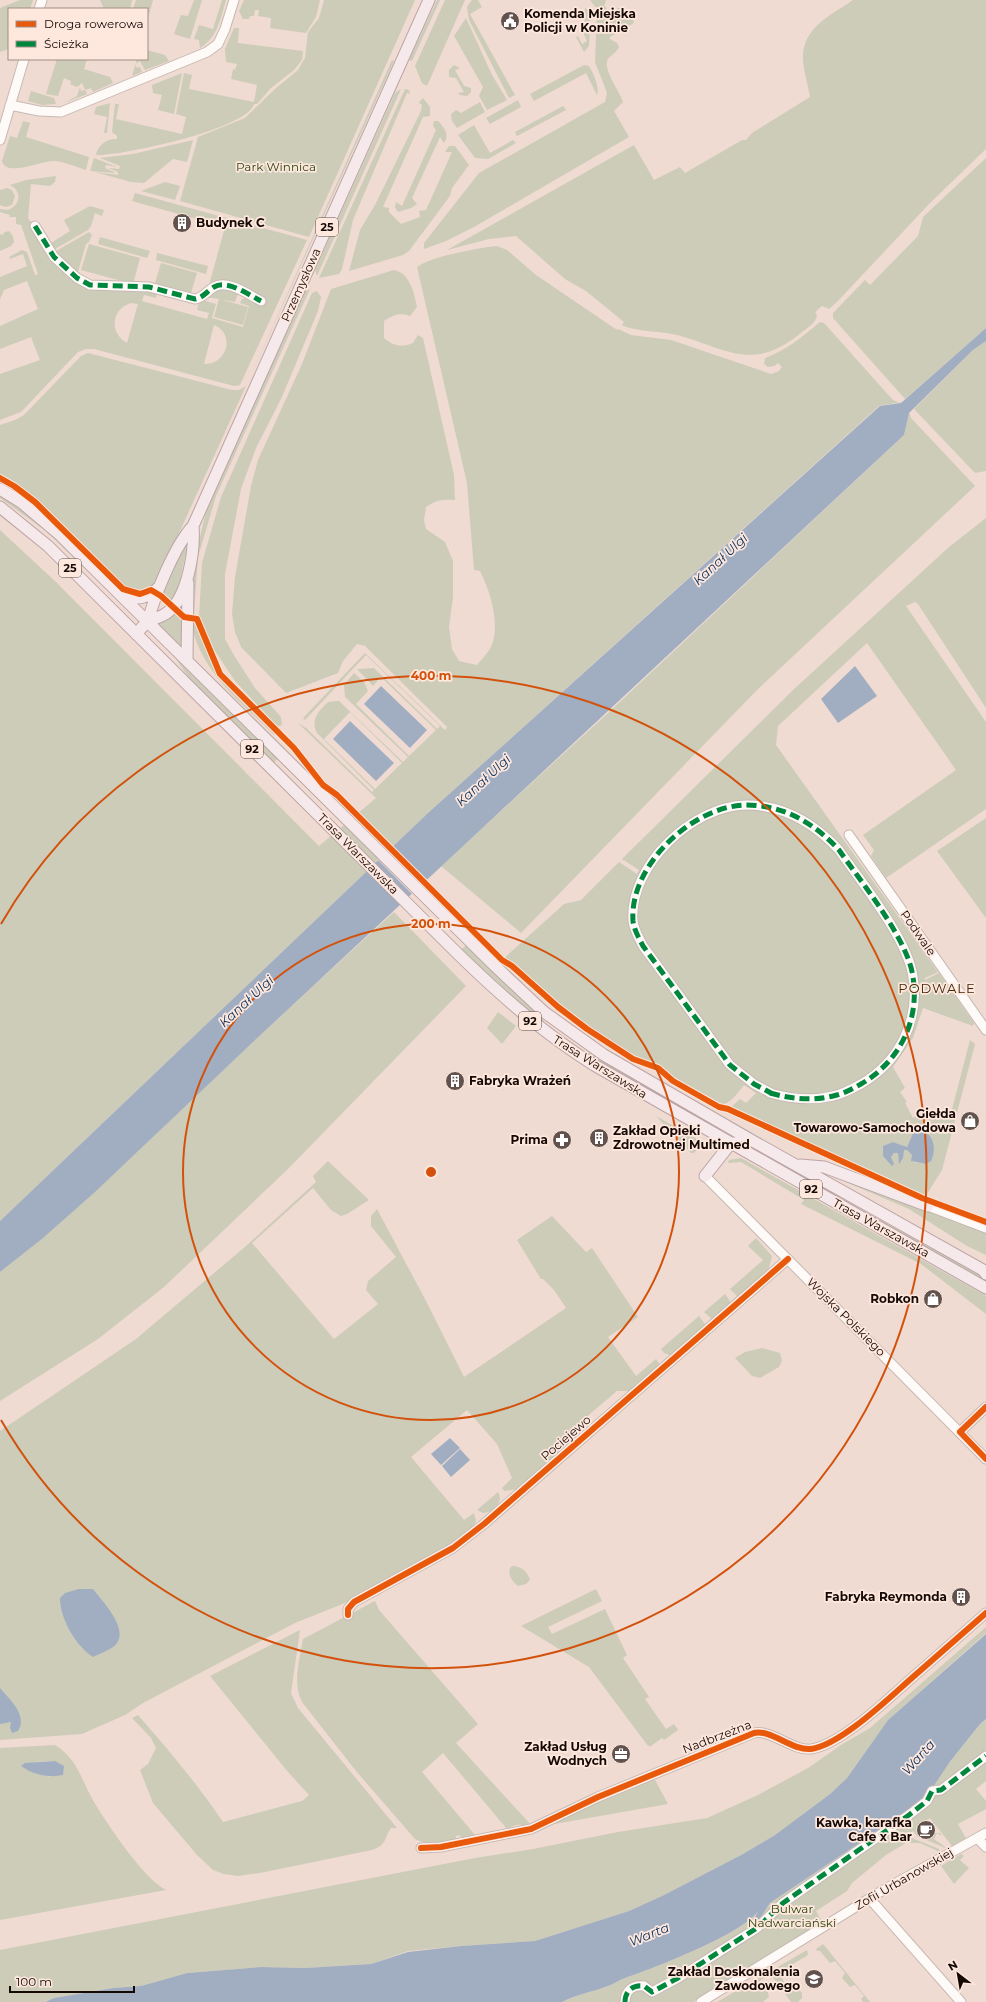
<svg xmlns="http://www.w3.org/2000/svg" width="986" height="2002" font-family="Montserrat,sans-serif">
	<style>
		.green { fill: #ccccb9; fill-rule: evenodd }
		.water { fill: #a1aec2 }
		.pier { fill: #efdbd2 }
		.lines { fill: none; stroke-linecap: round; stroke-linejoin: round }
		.minor-casing { stroke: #c8b9b2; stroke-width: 11 }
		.major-casing { stroke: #bca4a4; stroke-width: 13 }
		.minor { stroke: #fdfaf8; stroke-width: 9 }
		.major { stroke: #f5e9eb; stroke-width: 11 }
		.quiet { stroke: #00873e; stroke-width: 5; stroke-dasharray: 10 5; stroke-linecap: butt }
		.cycleway-casing { stroke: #fee7dd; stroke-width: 8 }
		.cycleway { stroke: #e8590c; stroke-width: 6 }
		.ring { fill: none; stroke: #d3510b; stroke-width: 2 }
		.labels { text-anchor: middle; stroke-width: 3.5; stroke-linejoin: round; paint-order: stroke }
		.shield { fill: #fee7dd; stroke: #5b4c46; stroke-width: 1 }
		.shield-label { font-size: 11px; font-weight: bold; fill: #150905 }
		.poi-label { font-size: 12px; font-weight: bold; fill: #150905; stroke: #fee7dd; text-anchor: end }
		.park-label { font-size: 12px; fill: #2b460d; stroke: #fee7dd }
		.street-label { font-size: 12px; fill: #150905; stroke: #fee7dd }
		.water-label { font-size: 13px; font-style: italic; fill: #0a325d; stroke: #fee7dd }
		.neighbourhood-label { font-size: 13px; letter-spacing: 1px; fill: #3f2704; stroke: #fee7dd }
		.centre { fill: #d3510b; stroke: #fee7dd; stroke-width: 2 }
		.ring-label { font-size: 12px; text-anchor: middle; font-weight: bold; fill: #d3510b; stroke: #fee7dd; stroke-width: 3.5; stroke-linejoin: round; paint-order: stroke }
	</style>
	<rect width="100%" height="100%" fill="#efdbd2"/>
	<path class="green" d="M20,0H33L30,9H9V49L0,52V8Z
		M100,0H132L130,9H104Z
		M136,0H153L147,22V9H133Z
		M194,0H202L190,39L174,34L181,15L188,16Z
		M222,0H226C221,18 217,38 200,48L199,40L194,39L199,25L213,29Z
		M244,0H320L316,17L306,33L270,28L271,18L258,16L259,10H255L254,16H250L249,19H243L239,11Z
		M324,0H415L309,237L180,201L198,137L245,118L275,89L298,70L305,58L308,32L319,18Z
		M437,0H440L412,61L409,60Z
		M445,0H465L427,86L422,83L415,66Z
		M472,0H478L482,7L470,14L515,95L509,98L469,20L467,7Z
		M590,0H606L604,6L607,8L604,19L618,8C627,10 632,14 634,23L610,37V39L617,43L619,47C616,53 611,55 608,59C602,69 620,91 623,102L614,111L629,137L474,227L446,241L424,249V243L479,173L605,102L607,93L595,62L597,9Z
		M853,0H986V149L930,203L836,303L829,309L822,306L815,312L817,315C817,322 807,328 802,332C753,373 728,349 677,335C660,331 643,332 626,327L622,325L624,322L586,291L565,279L516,236L489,239L447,250L634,145L654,180L680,167L685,173L742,140H746L752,133L810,97C808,85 804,73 803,61C801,28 830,16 853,0Z
		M585,8L591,12L589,46L584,52L576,37L578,36L582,44L587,41L584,35Z
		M466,18L492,75L507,100L487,110L479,96L483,87L454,36Z
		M234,28H239L238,43L303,51L302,60L294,70L271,88L257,104H254C248,129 121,156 96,155C97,145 108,138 117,139V136L112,132L115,104H119L116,119L182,134L186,117L176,114L184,73L192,75L189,89L254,102L257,85L231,79L233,69L235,70L237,64L226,62L225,49Z
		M147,50L165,55L169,61L145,70L140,61L135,64L137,68L140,67L142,72L132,76L137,59H147Z
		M57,59H87L84,69L110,77L113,83L93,92L91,88L85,90L87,94L64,103L77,96L80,87L81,91L85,90L82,83L77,87L70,84L71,81L64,78L58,96L46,94Z
		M392,60L394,61L159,577C150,592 143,596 127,589L24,490L0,477V425L15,420L24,415L81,356L88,353L232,390H239L246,386Z
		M454,65L460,68L455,70L464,86L471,88V92L467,96L460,95L458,93L464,92L456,78L449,77V70Z
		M584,65L589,66C593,72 600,88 597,95L586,73L534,101L530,94Z
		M182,73L174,114L158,110L162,95L153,93L152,85Z
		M401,89L317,276L315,270L395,93Z
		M405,89L409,90L410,94L407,93L353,220L342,269L339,274L319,278Z
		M31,91L54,98L56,104L42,105L28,101Z
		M423,98L430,107V116L423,117L383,207L389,208V212L401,224L420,217L419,211L426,210L452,152H445L449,146H455L469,165L452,188L450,196L409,251L403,255L349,271L360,230L375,205L421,111L422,105L419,103L420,101Z
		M518,100L521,107L490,124L486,118Z
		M480,102L485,112L457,128L452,121L451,114L456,110L461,113Z
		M110,103L107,133H104L107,117L94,114L96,107Z
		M563,106L566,110L517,136L515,132Z
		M23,121L30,123L26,137L89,157L86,170C76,167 65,162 55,161C42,160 6,178 2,161L10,136L17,138Z
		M434,121H438C444,127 450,135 444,143L440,137L412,198L417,204L411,208L398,212L395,207L396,202L402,206L436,130L433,126Z
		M474,125L490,153L513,140L516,143L488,159L475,158L458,135Z
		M193,140L187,162L173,159L144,183L131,182L95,172L118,175V172L108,168L119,169L120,166L100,158L133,154Z
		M94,158L117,167L106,165L105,168L116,173L90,171Z
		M986,158V328L905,399L833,318V313L865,280L870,285L918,236L923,217Z
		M56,176L55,182L50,186L31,184L28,218L74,279L157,292L156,298L144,295L142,301L207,319L209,313L197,310L199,301L202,300L216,304L212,318L243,327L249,306L240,303L242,299L248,298L232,284L208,289L225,227L132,201L135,193L307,240L240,385L234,386L94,349H86L78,352L21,412L0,420V374L40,360L31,337L0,349V326L38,309L27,281L4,290L0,299V277L27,266L23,254L10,259L9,257L22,250L27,252L35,275L38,274L21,225L16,224V217H9L10,215L0,212V209L8,210C21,205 22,191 10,185L26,180ZM131,303L138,304L127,343C109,333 111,309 131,303ZM214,325C236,334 227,365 204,364Z
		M165,182L180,186L175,200L141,191Z
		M7,188L12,190L15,196L12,205L6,207L0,205V190Z
		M90,206L104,210L102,216L95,213L91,226L88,230L55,249L51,243L70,231L64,220Z
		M9,231L13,236L14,242L11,246L0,251V234L2,235L5,232Z
		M89,232L92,235L89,242L86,244L77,275L56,255V251Z
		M100,237L150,251L147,258L98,244Z
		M89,244L140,258L133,284L81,270Z
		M497,246L507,250L536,275L617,330L618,329L631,335L671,340L771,374L779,371L782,367L778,363L774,366L768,367L764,364L765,358C787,350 802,337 820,322L824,323L892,399L897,402H902L879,406L428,813L0,1221V530L56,582L319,846L376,798L298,723L306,728L372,792L374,790L317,733C310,719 319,711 328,702L339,701L403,762L408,757L345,697L344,685L354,673L364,682L368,691L356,704L409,756L436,730L381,677L373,686L357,669L374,668L437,729L440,726L366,655L305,720L303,718L365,653L445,730L447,727L365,646L357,644L343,661L338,673L286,693L241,647L235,632L232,614L235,577L251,486L258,460L302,364L331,289L394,270C410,273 414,293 417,307L410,316C400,312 393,315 384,321V338C394,346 401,348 413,343L418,335L423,338L454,475L455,500C443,499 436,500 426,507L424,520L426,529L445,542L453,561V597L449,627L452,649L459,661L477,665C483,658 490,651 493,642C499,619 490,591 480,571L474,570L467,483L417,267C432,256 479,248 497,246ZM350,712L402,763L375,789L324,739Z
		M157,253L208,266L206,274L156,260Z
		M161,263L197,273L191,293L155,283Z
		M217,288L236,291L238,294L235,302L207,297Z
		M310,289L216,496L198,557L194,613L191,615L195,557L206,512L304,292Z
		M317,291L321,297L318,311L281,399L256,448L241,489L225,574V639L235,657L255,688L281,717L282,725L279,726L276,725L235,681L209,642L199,618L202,563L221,497L312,293Z
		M219,299L248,307L243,325L214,317Z
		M986,341V471L975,473L914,409L973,350Z
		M909,412L911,418L975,486L758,689L521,933L441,866L608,713L904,435Z
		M0,494L42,524L132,612L131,613L46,531L0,498Z
		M986,518V708L918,604L915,602L906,606L986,722V809L886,878L871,856L874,850L863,835L956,770L867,643L778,726L776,745L938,972L925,978V980L939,973L974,1023L973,1026L923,1008L913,1038L893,1067L905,1088L900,1092L907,1102L905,1103L913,1118L920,1114L938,1119L950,1117L970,1040L975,1044L942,1170L927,1194L922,1195L729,1109L740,1099L746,1103L756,1093L744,1085C737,1094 732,1102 720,1106L673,1079L660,1068L642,1062L588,1028L544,993L513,964L503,959L564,904L581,900L619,862L637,874L639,870L622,859L793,690L949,547ZM918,1130L923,1131L926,1164L913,1162L912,1155L907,1150H904L899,1162L898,1153H894L891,1157L892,1162L884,1146L893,1142L907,1147L914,1131Z
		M187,537H189L180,581L173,602L163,592Z
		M174,612L183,621L181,647L156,623Z
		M191,621L195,623L217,675L275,734L274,735C240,701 199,671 191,621Z
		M155,637L278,758L273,764L193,684L174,656Z
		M986,818V918L937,851Z
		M394,912L466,986L289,1168L164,1287L98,1339L0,1401V1272C73,1216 137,1151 204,1088C266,1029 331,970 394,912Z
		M466,945L538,1013L545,1023L531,1015L461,950Z
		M498,1012L516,1026L502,1044L487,1028Z
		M586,1050L679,1104L677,1107L590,1057L584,1053Z
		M656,1116L700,1141L701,1144L694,1153H691Z
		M741,1158L986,1296V1314L921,1264L801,1204L804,1200L741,1162L728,1163L729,1160Z
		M328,1161L369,1200L347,1214L341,1216L331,1210L313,1188L252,1243L334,1339L378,1304L366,1290L368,1281L396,1257L371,1226V1216L377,1209L426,1301L464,1377L566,1308L554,1290L543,1279H541L517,1240L552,1216L586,1252L592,1248L638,1317L608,1337L636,1376L656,1359L660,1365L631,1391H617L577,1425L578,1437L517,1489L504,1491L502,1488L512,1478L497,1444L467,1410L411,1457L464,1520L474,1513L476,1521L473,1527L443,1550L375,1585L350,1601L295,1623L143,1703L125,1715L82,1734L0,1740V1431L136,1339L246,1246L316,1182L313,1176Z
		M834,1177L915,1203L934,1213L986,1232V1255L967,1246L909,1209Z
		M861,1210L980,1274L981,1276L977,1278L860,1212Z
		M756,1238L772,1256L769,1268L772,1269L740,1297L737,1296L730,1289L763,1260L748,1246Z
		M725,1294L732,1304L713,1320L704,1312Z
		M699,1316L707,1327L672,1356L664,1353L661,1349Z
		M762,1348L780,1353L782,1361L779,1367L760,1378L752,1376L735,1358L745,1352Z
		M498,1492C504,1502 494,1512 483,1513L477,1510Z
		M512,1566C521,1566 528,1572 530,1580L526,1584L518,1586C512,1581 508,1576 510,1568Z
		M596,1589L602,1601L548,1627L552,1634L605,1609L627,1655L623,1658L649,1697L645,1699L666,1729L674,1724L678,1730L664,1740L662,1738L651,1746H648L589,1667L521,1626Z
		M375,1601L379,1610L478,1724L456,1743L531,1825C517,1827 522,1821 507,1829L443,1753L422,1772L475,1835L462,1838L459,1835L456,1836V1839C441,1844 428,1846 415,1839L356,1771L302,1702C292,1683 300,1659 303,1639Z
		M986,1627V1633L888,1720L847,1778L830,1794L775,1835L743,1854L664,1895L629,1911L535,1941L461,1946L408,1951L371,1964L305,1968L261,1967L187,1973L141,1986L113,1988L54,1998L44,2002H0V1950L475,1858L533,1849L618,1832L707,1818L758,1795L808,1768L841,1745L870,1728Z
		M300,1630L291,1693L298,1708L397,1828H391C387,1833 387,1838 383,1843C379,1849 369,1851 362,1852L265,1872L238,1876L224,1874L213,1870L197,1855L153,1803L140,1770L148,1764L156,1748L151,1738L132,1718L138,1715C168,1749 198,1785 223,1822L302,1801L309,1795L288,1772L210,1676Z
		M986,1719V1750L941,1785L986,1752V1781L976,1789L986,1801V1809L958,1824L966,1838L952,1846L930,1818L922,1824L926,1828L922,1835L931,1838L934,1833H940L942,1836L937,1833L934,1839L948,1849L917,1836L913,1831L905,1838H912L939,1849L940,1852L920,1843H906L886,1855L852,1883L847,1891L816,1911L823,1923L693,2002H622L625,1990L653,1989L745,1932L750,1923L744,1931L653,1986C638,1977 621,1982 621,2002H562C577,1994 593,1992 608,1986C614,1984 619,1980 625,1978C652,1969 746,1933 758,1911L759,1920L770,1903L922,1801L927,1791L980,1724Z
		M55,1745C78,1759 81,1780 94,1802C108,1825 143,1878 166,1890L0,1920V1748ZM55,1761L51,1777L44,1775L35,1762Z
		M654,1778L668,1804L549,1825L590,1804Z
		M961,1854L964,1856L960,1860L969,1868L954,1884L941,1866Z
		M823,1944L828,1950L870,2002H863L861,1999L864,1996L855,1985L850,1987L842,1978L845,1973L835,1961L830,1963L820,1951H817L816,1949Z
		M807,1950L808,1955L778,1973L788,1987L795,1985L802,1993V1998L798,2002H791L769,1972Z
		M762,1976L764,1978L758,1982L759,1986L764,1988H767L769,1997L763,2002H717Z"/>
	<path class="water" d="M986,328V341L973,350L909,413L904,435L253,1042L95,1192L43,1238L0,1272V1221L428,813L880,406L901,403Z
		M855,666L877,696L838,723L821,699Z
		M381,686L427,730L410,748L364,704Z
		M350,721L394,763L376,781L333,739Z
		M918,1130C934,1132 937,1148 931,1161L926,1164L911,1161L912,1155L907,1150H904L903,1158L899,1164L898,1153H894L891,1157L894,1164L892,1166L883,1156V1146L893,1142L907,1147L914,1131Z
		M450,1438L460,1448L441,1465L431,1454Z
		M460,1449L470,1460L451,1477L442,1466Z
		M79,1589H93C102,1601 128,1627 117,1643C113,1649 101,1653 93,1657C76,1646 60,1619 60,1598L65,1593Z
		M986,1634V1719L980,1724L949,1763L933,1787L927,1791L922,1801L770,1903L759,1920L755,1918L758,1911C745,1933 652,1969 625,1978C619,1980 614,1984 608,1986C593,1992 577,1994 562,2002H45L54,1998L113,1988L141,1986L187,1973L261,1967L305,1968L371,1964L408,1952L461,1946L535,1941L629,1911L664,1895L743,1854L775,1835L830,1794L847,1778L888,1720Z
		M0,1688C10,1700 28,1715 18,1731L12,1733L10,1728L11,1722L0,1724Z
		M55,1761L64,1766L63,1775C48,1778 34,1775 21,1766L25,1763Z"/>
	<path class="pier" d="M391,846L427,882L413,895L377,859Z"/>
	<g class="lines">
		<defs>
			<path id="minor" d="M39,9L42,0
				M10,105L39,111L61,112L207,52L218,44L225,29L234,0
				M0,140L24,59
				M35,226L54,257L77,278L90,285L149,287L195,299C203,298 207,291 214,287C227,279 249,295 261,301
				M849,835L986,1030
				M770,1093C791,1099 812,1101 833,1096C843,1094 852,1089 861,1084C899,1062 920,1021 913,977C908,939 861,882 839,850C814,823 784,805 746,805C692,806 629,866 633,921C634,930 639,938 643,946L730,1065L754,1084L771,1093
				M705,1176L986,1459
				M928,1206L986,1228
				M960,1432L986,1407
				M348,1615V1609L354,1602L453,1548L484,1524L788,1259
				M977,1838L986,1847
				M421,1848L441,1847L531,1829L598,1797L754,1733C771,1729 792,1751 811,1749C841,1745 890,1697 913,1677C937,1656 962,1634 986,1613
				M870,1899L961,2002
				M625,2002C625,1991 633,1984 644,1986L652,1992L678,1978L757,1928L783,1903L909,1815L927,1801L932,1791L941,1790L986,1756
				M701,2002L880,1892L986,1833"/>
			<path id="major" d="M0,489L21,502L59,534L495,966L544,1012L604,1055L751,1140L983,1270L986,1274
				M0,507L48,546L457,953C500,995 543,1033 594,1065L986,1288
				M122,596C137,600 148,599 159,587
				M148,622C154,596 175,545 193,526L429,0
				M136,634C140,630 144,624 149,621C155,618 162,617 168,612C188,597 195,550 193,526
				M187,660L188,583
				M800,1165L824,1167L928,1206
				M705,1176L731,1143H736"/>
		</defs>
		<use href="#minor" class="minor-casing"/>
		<use href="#major" class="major-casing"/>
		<use href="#minor" class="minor"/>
		<use href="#major" class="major"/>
		<path class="quiet" d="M35,226L54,257L77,278L90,285L149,287L195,299C203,298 207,291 214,287C227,279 249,295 261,301
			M770,1093C791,1099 812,1101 833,1096C843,1094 852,1089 861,1084C899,1062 920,1021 913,977C908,939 861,882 839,850C814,823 784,805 746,805C692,806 629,866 633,921C634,930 639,938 643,946L730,1065L754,1084L771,1093
			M625,2002C625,1991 633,1984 644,1986L652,1992L678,1978L757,1928L783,1903L909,1815L927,1801L932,1791L941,1790L986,1756"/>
		<defs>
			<path id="cycleway" d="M0,478L14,486L35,502L123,589L140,594L151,590L161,596L184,617L197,619L220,674L294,748L323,785L337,795L502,960L512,966L558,1007L587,1029L633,1059L658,1068L673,1081L719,1107L728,1109L922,1198L986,1222
				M986,1407L960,1432L986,1459
				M348,1615V1609L354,1602L453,1548L484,1524L788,1259
				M421,1848L441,1847L531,1829L598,1797L754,1733C771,1729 792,1751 811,1749C841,1745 890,1697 913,1677C937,1656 962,1634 986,1613"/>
		</defs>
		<use href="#cycleway" class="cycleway-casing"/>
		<use href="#cycleway" class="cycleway"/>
	</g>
	<g class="ring">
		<circle cx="431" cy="1172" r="248"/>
		<path d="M1 924A496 496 0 1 1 1 1420"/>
	</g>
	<defs>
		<symbol id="civic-disc" viewBox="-11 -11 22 22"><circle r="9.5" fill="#61524d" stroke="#fee7dd"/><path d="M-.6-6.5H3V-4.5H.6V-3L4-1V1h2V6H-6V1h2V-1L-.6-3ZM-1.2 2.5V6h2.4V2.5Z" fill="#fff"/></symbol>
		<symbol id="building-disc" viewBox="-11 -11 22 22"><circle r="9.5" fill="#61524d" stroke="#fee7dd"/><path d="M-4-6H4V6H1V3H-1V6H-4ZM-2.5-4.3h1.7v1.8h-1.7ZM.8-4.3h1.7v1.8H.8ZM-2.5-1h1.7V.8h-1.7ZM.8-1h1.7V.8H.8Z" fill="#fff"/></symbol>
		<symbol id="shop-disc" viewBox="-11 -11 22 22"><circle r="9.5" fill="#61524d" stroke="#fee7dd"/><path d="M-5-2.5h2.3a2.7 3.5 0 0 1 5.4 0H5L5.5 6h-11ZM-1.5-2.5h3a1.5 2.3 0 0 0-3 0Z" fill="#fff"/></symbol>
		<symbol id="pharmacy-disc" viewBox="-11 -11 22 22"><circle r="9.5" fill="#61524d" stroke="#fee7dd"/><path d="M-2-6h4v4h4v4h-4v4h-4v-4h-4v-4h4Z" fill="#fff"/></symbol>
		<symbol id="office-disc" viewBox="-11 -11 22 22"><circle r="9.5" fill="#61524d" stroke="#fee7dd"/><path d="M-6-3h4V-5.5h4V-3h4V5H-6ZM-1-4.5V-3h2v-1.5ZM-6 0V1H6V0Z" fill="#fff"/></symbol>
		<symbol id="cafe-disc" viewBox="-11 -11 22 22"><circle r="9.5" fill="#61524d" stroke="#fee7dd"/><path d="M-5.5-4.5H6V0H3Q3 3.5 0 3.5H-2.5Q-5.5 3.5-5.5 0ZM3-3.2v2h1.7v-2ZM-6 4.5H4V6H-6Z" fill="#fff"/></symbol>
		<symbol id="university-disc" viewBox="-11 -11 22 22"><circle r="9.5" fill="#61524d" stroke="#fee7dd"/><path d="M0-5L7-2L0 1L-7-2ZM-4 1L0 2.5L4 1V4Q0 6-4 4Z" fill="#fff"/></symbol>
	</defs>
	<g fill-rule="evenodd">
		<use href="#civic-disc" x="499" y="10" width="22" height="22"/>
		<use href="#building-disc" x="171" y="212" width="22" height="22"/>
		<use href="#building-disc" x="444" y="1070" width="22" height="22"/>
		<use href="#shop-disc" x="959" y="1110" width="22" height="22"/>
		<use href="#building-disc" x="588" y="1127" width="22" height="22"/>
		<use href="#pharmacy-disc" x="551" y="1129" width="22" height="22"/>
		<use href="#shop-disc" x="922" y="1288" width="22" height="22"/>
		<use href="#building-disc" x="950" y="1586" width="22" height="22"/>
		<use href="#office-disc" x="610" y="1743" width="22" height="22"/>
		<use href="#cafe-disc" x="915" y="1819" width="22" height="22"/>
		<use href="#university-disc" x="803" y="1968" width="22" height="22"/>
	</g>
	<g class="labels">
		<g class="shield">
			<rect x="316" y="218" width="22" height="18" rx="3"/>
			<rect x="59" y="559" width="22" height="18" rx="3"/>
			<rect x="241" y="740" width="22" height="18" rx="3"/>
			<rect x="519" y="1012" width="22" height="18" rx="3"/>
			<rect x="800" y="1180" width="22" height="18" rx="3"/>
		</g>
		<g class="shield-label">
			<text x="327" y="231">25</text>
			<text x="70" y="572">25</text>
			<text x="252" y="753">92</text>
			<text x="530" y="1025">92</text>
			<text x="811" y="1193">92</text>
		</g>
		<g class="poi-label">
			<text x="524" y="18" text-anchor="start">Komenda Miejska<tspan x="524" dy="14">Policji w Koninie</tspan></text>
			<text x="196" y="227" text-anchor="start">Budynek C</text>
			<text x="469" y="1085" text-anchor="start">Fabryka Wrażeń</text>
			<text x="956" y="1118">Giełda<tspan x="956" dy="14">Towarowo-Samochodowa</tspan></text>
			<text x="613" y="1135" text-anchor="start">Zakład Opieki<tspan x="613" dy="14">Zdrowotnej Multimed</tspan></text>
			<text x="548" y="1144">Prima</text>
			<text x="919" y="1303">Robkon</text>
			<text x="947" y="1601">Fabryka Reymonda</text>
			<text x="607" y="1751">Zakład Usług<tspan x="607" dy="14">Wodnych</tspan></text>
			<text x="912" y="1827">Kawka, karafka<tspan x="912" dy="14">Cafe x Bar</tspan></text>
			<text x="800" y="1976">Zakład Doskonalenia<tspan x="800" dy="14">Zawodowego</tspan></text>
		</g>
		<g class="park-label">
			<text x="276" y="171">Park Winnica</text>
			<text x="792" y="1913">Bulwar<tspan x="792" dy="14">Nadwarciański</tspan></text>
		</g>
		<g class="street-label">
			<text transform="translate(301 285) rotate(-66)" y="4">Przemysłowa</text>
			<text transform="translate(358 854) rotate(45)" y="4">Trasa Warszawska</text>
			<text transform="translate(918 933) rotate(55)" y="4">Podwale</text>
			<text transform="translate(600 1067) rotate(32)" y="4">Trasa Warszawska</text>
			<text transform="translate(881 1228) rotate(29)" y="4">Trasa Warszawska</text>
			<text transform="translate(846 1317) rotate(45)" y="4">Wojska Polskiego</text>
			<text transform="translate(566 1438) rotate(-41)" y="4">Pociejewo</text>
			<text transform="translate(717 1737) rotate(-21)" y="4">Nadbrzeżna</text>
			<text transform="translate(904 1879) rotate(-30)" y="4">Zofii Urbanowskiej</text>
		</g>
		<g class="water-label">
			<text transform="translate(720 559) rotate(-43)" y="5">Kanał Ulgi</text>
			<text transform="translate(483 780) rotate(-43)" y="5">Kanał Ulgi</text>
			<text transform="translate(246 1001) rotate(-43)" y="5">Kanał Ulgi</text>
			<text transform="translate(918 1757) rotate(-48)" y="5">Warta</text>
			<text transform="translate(649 1934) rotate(-22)" y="5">Warta</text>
		</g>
		<g class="neighbourhood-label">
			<text x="937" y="993">PODWALE</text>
		</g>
	</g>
	<circle cx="431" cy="1172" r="6" class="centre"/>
	<g class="ring-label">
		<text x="431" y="680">400 m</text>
		<text x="431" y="928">200 m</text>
	</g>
	<rect x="8" y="8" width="140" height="52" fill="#fee7dd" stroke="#a18e87"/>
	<rect x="16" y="21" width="20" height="6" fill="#e8590c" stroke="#a18e87"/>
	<text x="44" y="28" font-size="12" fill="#150905">Droga rowerowa</text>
	<rect x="16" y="41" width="20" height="6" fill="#00873e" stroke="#a18e87"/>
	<text x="44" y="48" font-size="12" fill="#150905">Ścieżka</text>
	<g transform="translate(958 1974) rotate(329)" stroke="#fee7dd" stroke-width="3" paint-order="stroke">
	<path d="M0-3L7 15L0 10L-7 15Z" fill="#150905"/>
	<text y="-6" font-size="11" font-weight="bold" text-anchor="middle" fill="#150905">N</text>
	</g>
	<path d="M10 1986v6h124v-6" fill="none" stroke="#150905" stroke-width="2"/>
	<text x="16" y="1986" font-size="12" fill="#150905" stroke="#fee7dd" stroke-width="3" paint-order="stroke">100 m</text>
</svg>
